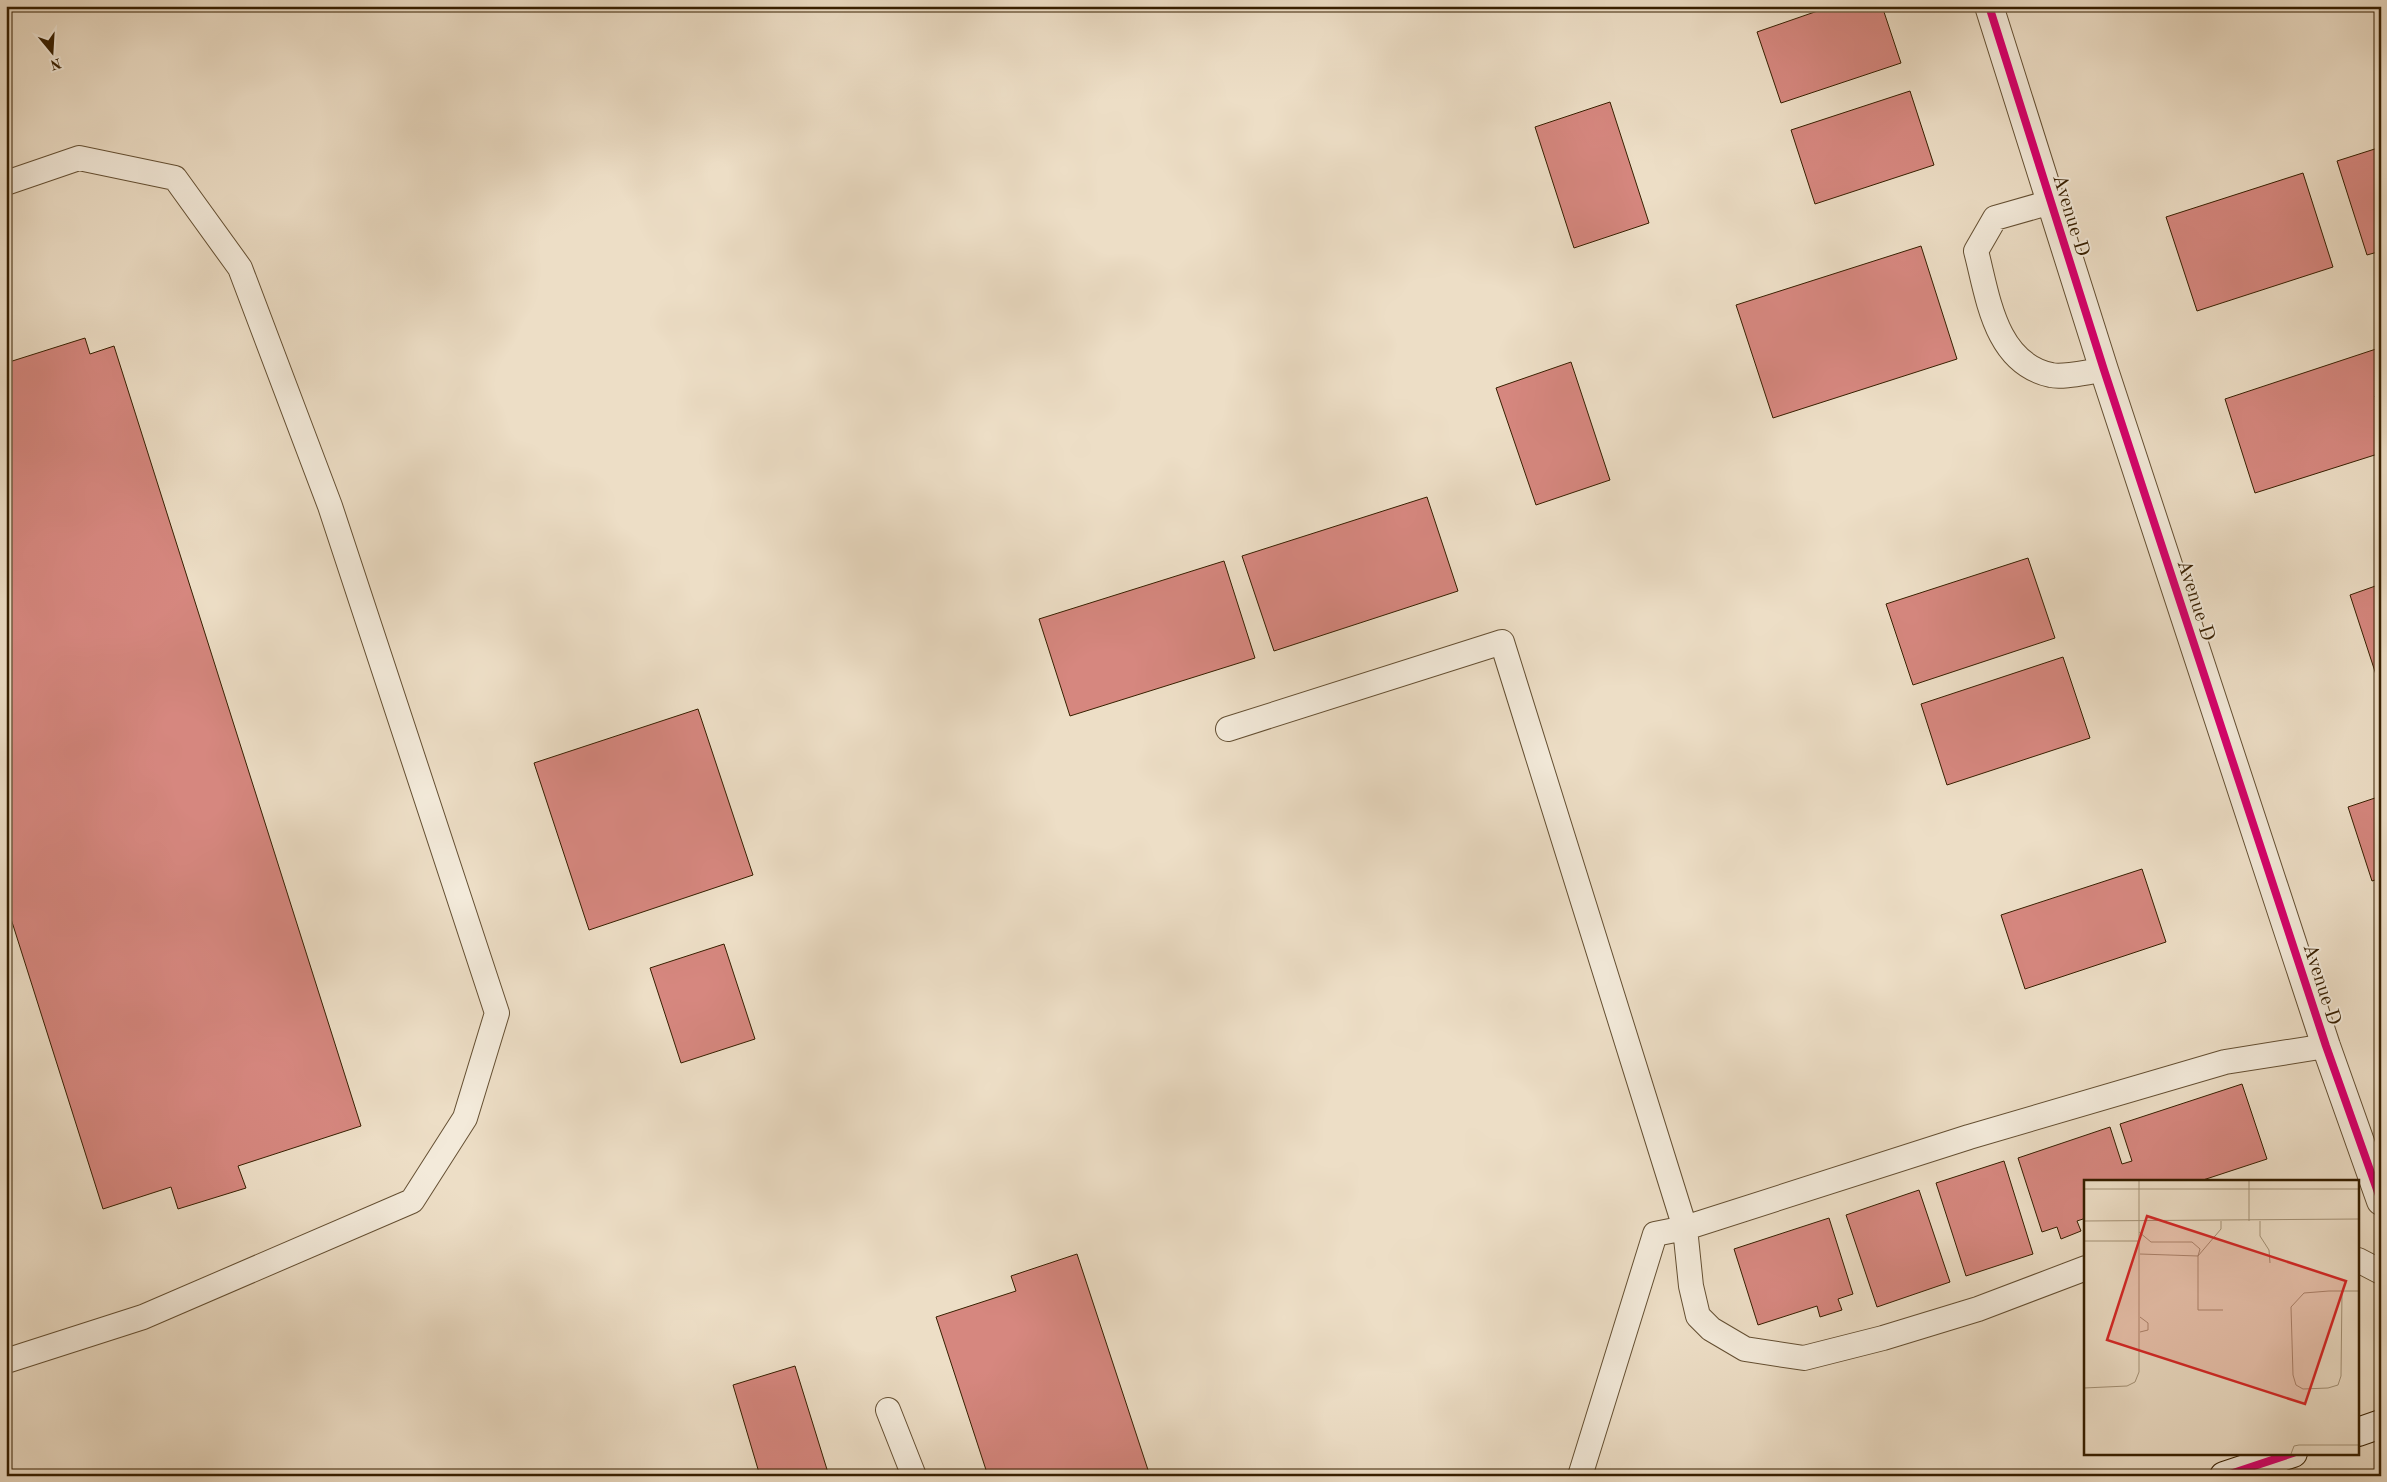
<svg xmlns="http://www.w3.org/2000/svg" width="2387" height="1482" font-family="'Old Standard TT',serif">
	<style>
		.building { fill: #d6877f; stroke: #371f00 }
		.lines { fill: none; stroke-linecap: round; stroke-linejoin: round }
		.lane-casing { stroke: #644f32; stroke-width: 26 }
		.street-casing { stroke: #644f32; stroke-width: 30 }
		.secondary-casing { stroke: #371f00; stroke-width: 30 }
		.lane { stroke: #f3eada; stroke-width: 24 }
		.street { stroke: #f3eada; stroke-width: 28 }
		.secondary { stroke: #f3eada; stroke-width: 28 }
		.cycleway-casing { stroke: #f3eada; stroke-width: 11 }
		.cycleway { stroke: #d6006c; stroke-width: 8 }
		.labels { text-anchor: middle; stroke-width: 4; stroke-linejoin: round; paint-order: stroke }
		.street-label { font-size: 20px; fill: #371f00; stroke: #f3eada }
		.inset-road { fill: none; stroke: #a49277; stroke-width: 1 }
		.view { fill: #d62828; fill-opacity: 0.15; stroke: #d62828; stroke-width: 2.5 }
		.inset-edge { fill: none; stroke: #371f00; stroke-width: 2.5 }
	</style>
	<rect width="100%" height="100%" fill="#eddec6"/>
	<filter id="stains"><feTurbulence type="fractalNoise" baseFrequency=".004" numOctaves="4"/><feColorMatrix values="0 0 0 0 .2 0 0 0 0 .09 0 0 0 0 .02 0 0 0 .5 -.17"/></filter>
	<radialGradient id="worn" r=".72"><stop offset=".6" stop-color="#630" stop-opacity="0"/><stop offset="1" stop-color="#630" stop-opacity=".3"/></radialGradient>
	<path class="building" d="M1832,6H1882L1901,63L1781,103L1757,32Z
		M1910,91L1934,165L1815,204L1791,130Z
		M1610,102L1649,223L1574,248L1535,127Z
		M2381,147V251L2367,255L2337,161Z
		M2303,173L2333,267L2197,311L2166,217Z
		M1921,246L1957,359L1773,418L1736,305Z
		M85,338L90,354L114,346L361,1126L238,1166L246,1188L178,1209L171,1187L103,1209L6,903V363Z
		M2379,348L2381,394L2375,396L2381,414V453L2255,493L2225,399Z
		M1571,362L1610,480L1536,505L1496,388Z
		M1427,497L1458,591L1274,651L1242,556Z
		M2028,558L2055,638L1913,685L1886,604Z
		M1224,561L1255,658L1070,716L1039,619Z
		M2381,584V690L2350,595Z
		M2063,657L2090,738L1947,785L1921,704Z
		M698,709L753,875L589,930L534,763Z
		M2381,796V878L2372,881L2348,807Z
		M2142,869L2166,942L2025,989L2001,915Z
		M724,944L755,1039L681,1063L650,968Z
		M2242,1084L2267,1159L2200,1181H2086V1218L2077,1221L2081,1231L2061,1239L2057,1227L2042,1232L2018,1158L2110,1127L2122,1164L2132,1161L2120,1124Z
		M2004,1161L2033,1254L1966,1276L1936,1183Z
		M1919,1190L1950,1282L1877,1307L1846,1215Z
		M1829,1218L1853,1294L1838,1299L1842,1310L1820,1317L1817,1306L1758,1325L1734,1249Z
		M1077,1254L1150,1476H988L936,1317L1016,1291L1011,1276Z
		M795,1366L829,1476H760L733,1385Z"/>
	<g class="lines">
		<defs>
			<path id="lane" d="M6,183L79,158L175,178L240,268L330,506L497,1013L465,1118L412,1201L143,1317L6,1361
				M2051,202L1995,218L1976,251C1988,297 1995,363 2051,375C2063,378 2091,371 2104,370
				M1228,729L1502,642L1685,1228L1655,1234L1580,1476
				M2358,1260L2381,1272
				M2086,1268L1978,1309L1883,1338L1804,1358L1745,1349L1711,1329L1698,1316L1691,1286L1685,1228L1969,1137L2225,1062L2326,1046
				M888,1410L914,1476"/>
			<path id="street" d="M1989,6L2104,370L2326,1046L2381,1201"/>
			<path id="secondary" d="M2358,1432L2381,1424
				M2224,1476L2293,1453"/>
		</defs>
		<use href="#lane" class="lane-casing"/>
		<use href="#street" class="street-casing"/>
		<use href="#secondary" class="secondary-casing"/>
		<use href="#lane" class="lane"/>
		<use href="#street" class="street"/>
		<use href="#secondary" class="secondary"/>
		<defs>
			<path id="cycleway" d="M1989,6L2104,370L2326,1046L2381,1201
				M2224,1476L2293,1453"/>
		</defs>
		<use href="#cycleway" class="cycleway-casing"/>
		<use href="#cycleway" class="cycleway"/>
	</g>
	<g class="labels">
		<g class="street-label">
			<text transform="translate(2072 215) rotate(73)" y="7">Avenue D</text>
			<text transform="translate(2197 600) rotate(72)" y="7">Avenue D</text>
			<text transform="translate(2323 984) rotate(72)" y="7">Avenue D</text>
		</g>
	</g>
	<g transform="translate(2084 1180)">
		<rect width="275" height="275" fill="#eddec6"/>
		<path class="inset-road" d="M0,9H275M0,41L275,39M137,41V49L114,76V130H139M165,41V1M176,41V56L185,70L186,83M55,52L67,62H108L116,69L114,76L56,74M0,61H56M258,111L257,196L254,205L244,208L219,209L212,205L209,195L207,127L220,113L245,111H275M56,152L64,150V143L56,137M0,208L43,206L51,202L55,192V1M207,274L210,266L215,265H275"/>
		<path class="view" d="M63,36L262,101L221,224L23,160Z"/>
		<rect width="275" height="275" class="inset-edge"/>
	</g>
	<rect width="2387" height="1482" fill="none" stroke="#eddec6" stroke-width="25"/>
	<rect x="8" y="8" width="2372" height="1467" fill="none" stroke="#371f00" stroke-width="2.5"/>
	<rect x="12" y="12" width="2362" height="1457" fill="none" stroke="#371f00"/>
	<g transform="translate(52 52) rotate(162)" stroke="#f3eada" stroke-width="4" paint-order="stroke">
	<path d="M0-4L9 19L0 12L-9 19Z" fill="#371f00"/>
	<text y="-8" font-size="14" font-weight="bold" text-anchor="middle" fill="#371f00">N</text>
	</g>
	<rect width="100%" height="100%" filter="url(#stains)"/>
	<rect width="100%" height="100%" fill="url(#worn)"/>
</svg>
